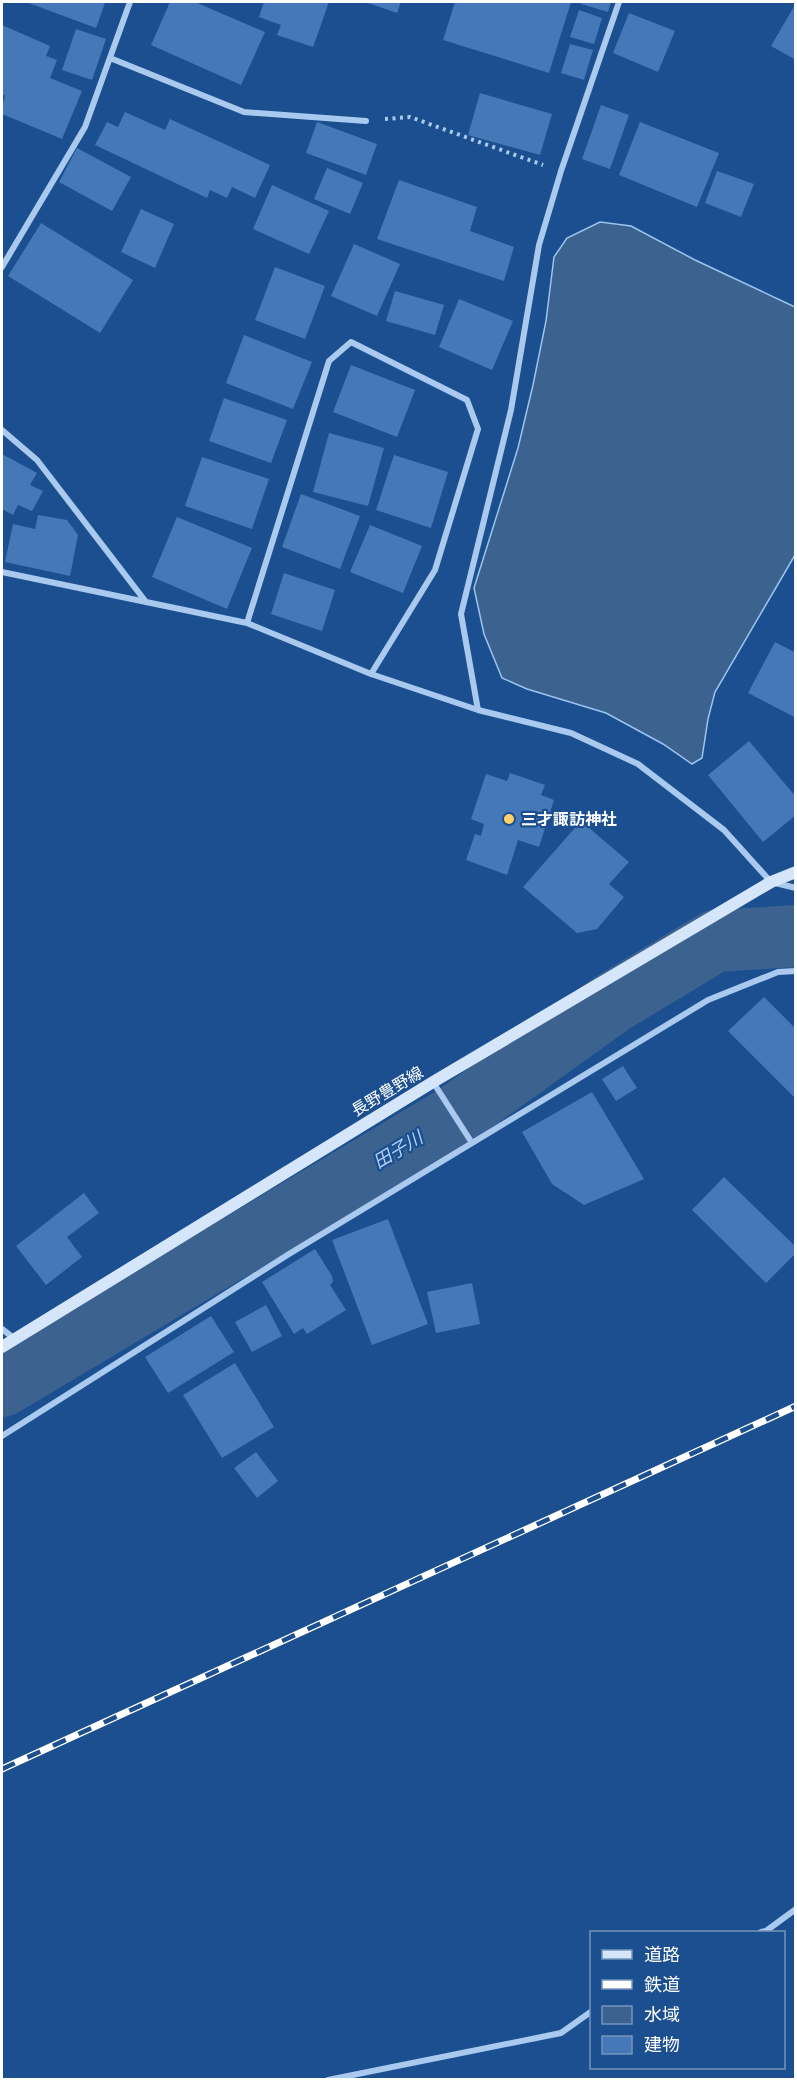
<svg xmlns="http://www.w3.org/2000/svg" width="797" height="2081" font-family="'DM Sans','Noto Sans JP',sans-serif">
	<style>
		.water { fill: #3c6290; stroke: #9cc4f0; stroke-width: 1.5 }
		.lines { fill: none; stroke-linecap: round; stroke-linejoin: round }
		.river { stroke: #3c6290; stroke-width: 62 }
		.building { fill: #4478b7 }
		.path { stroke: #a9c9ee; stroke-width: 4; stroke-dasharray: 3 4.5; stroke-linecap: butt }
		.street { stroke: #a9c9ee; stroke-width: 6 }
		.secondary { stroke: #d6e6fa; stroke-width: 12 }
		.rail-casing { stroke: #fff; stroke-width: 7 }
		.rail { stroke: #1b4f8f; stroke-width: 4.5; stroke-dasharray: 14; stroke-linecap: butt }
		.poi-dot { fill: #ffd166; stroke: #1b4f8f; stroke-width: 2 }
		.labels { text-anchor: middle; stroke-width: 4.5; stroke-linejoin: round; paint-order: stroke }
		.poi-label { font-size: 16px; font-weight: bold; fill: #fff; stroke: #1b4f8f; text-anchor: start }
		.street-label { font-size: 16px; fill: #fff; stroke: #1b4f8f }
		.water-label { font-size: 18px; font-style: italic; fill: #b5d3f5; stroke: #1b4f8f }
	</style>
	<rect width="100%" height="100%" fill="#1b4f8f"/>
	<path class="water" d="M600,222L631,226L695,260L795,307V555L715,692L708,719L702,758L692,764L663,744L606,713L527,689L502,678L484,634L474,588L518,448L533,385L546,321L554,257L567,238Z"/>
	<g class="lines">
		<path class="river" d="M2,1386L455,1116L612,1003L715,941L796,936"/>
	</g>
	<path class="building" d="M26,2H101L105,3L96,28Z
		M170,2H195L265,32L241,85L151,45Z
		M264,2H329L313,47L277,35L281,25L259,17Z
		M365,2H401L397,13Z
		M455,2H571L549,73L443,40Z
		M582,2H611L608,12L581,4Z
		M796,3V60L771,46Z
		M579,10L602,18L594,44L570,37Z
		M629,13L675,31L658,72L613,53Z
		M2,25L50,46L46,56L57,60L50,78L82,91L62,139L2,114V105L5,96L2,94Z
		M76,29L106,39L92,80L62,70Z
		M570,44L593,50L584,80L561,73Z
		M480,93L552,114L540,155L468,135Z
		M601,105L629,115L610,169L582,159Z
		M125,112L165,130L170,119L270,165L255,198L232,187L227,198L210,190L207,198L95,145L107,122L118,127Z
		M317,122L377,144L366,175L306,153Z
		M640,122L719,153L697,207L619,175Z
		M77,148L131,177L112,211L59,182Z
		M327,168L363,183L350,214L314,199Z
		M717,171L754,184L741,217L705,203Z
		M399,180L477,207L470,231L514,247L504,281L377,239Z
		M272,185L329,211L309,254L253,229Z
		M141,209L174,224L155,268L121,252Z
		M41,223L133,280L100,333L8,276Z
		M354,244L400,264L377,316L331,296Z
		M275,267L325,286L305,339L255,320Z
		M395,291L444,305L435,335L386,321Z
		M459,299L513,321L492,370L439,347Z
		M244,335L312,362L293,409L226,383Z
		M351,365L415,390L397,437L333,412Z
		M224,398L287,420L271,463L209,441Z
		M329,433L384,448L368,506L313,492Z
		M2,454L37,473L30,485L43,491L32,511L18,505L13,515L2,509Z
		M394,455L448,472L431,528L376,510Z
		M202,457L269,479L252,529L185,506Z
		M301,494L360,516L340,569L282,547Z
		M38,515L67,520L78,535L70,576L5,562L13,524L35,529Z
		M177,517L252,548L227,609L152,577Z
		M370,525L422,546L403,593L350,572Z
		M284,573L335,590L322,631L271,614Z
		M775,642L796,653V718L748,693Z
		M749,741L796,797V815L763,842L708,775Z
		M510,773L545,785L541,795L554,800L539,847L518,840L507,875L466,860L475,834L481,836L484,824L471,819L486,774L507,781Z
		M581,821L629,862L609,884L624,897L597,929L577,933L523,887Z
		M764,997L796,1029V1099L728,1031Z
		M623,1066L637,1088L616,1101L602,1079Z
		M592,1092L644,1179L584,1205L552,1184L522,1132Z
		M724,1177L796,1247V1253L766,1283L692,1210Z
		M84,1193L99,1213L67,1237L82,1257L46,1285L16,1246Z
		M388,1219L428,1324L372,1345L332,1240Z
		M315,1249L332,1276L333,1282L330,1285L346,1310L307,1334L303,1328L294,1334L262,1282Z
		M472,1283L480,1324L436,1333L427,1292Z
		M266,1305L282,1336L252,1352L235,1322Z
		M211,1316L234,1352L168,1393L145,1357Z
		M235,1363L274,1427L222,1458L183,1395Z
		M256,1452L278,1481L257,1498L234,1468Z"/>
	<g class="lines">
		<path class="path" d="M385,119L410,117L543,165"/>
		<path class="street" d="M110,58L244,112L366,121
			M2,267L85,127L130,2
			M2,430L37,460L146,602
			M2,572L247,623L371,674L478,710L571,733L638,764L724,830L771,882L796,888
			M247,623L329,361L351,342L467,400L478,429L435,570L371,674
			M478,710L461,614L511,410L539,245L561,171L619,2
			M433,1082L472,1143
			M2,1329L15,1339
			M2,1436L289,1254L708,1000L778,972L796,971
			M761,1932L766,1931L796,1909
			M328,2080L561,2033L592,2011"/>
		<path class="secondary" d="M2,1347L433,1082L771,882L796,872"/>
		<defs>
			<path id="rail" d="M2,1769L796,1406"/>
		</defs>
		<use href="#rail" class="rail-casing"/>
		<use href="#rail" class="rail"/>
	</g>
	<circle class="poi-dot" cx="509" cy="819" r="6"/>
	<g class="labels">
		<g class="poi-label">
			<text x="521" y="825">三才諏訪神社</text>
		</g>
		<g class="street-label">
			<text transform="translate(387 1091) rotate(-31)" y="6">長野豊野線</text>
		</g>
		<g class="water-label">
			<text transform="translate(398 1150) rotate(-31)" y="6">田子川</text>
		</g>
	</g>
	<rect width="797" height="2081" fill="none" stroke="#ffffff" stroke-width="6"/>
	<rect x="590" y="1931" width="195" height="138" fill="#1b4f8f" stroke="#7695bc" stroke-width="1.5"/>
	<rect x="602" y="1950" width="30" height="9" fill="#d6e6fa" stroke="#7695bc" stroke-width="1.5"/>
	<text x="644" y="1961" font-size="18" fill="#ffffff">道路</text>
	<rect x="602" y="1980" width="30" height="9" fill="#ffffff" stroke="#7695bc" stroke-width="1.5"/>
	<text x="644" y="1991" font-size="18" fill="#ffffff">鉄道</text>
	<rect x="602" y="2006" width="30" height="18" fill="#3c6290" stroke="#7695bc" stroke-width="1.5"/>
	<text x="644" y="2021" font-size="18" fill="#ffffff">水域</text>
	<rect x="602" y="2036" width="30" height="18" fill="#4478b7" stroke="#7695bc" stroke-width="1.5"/>
	<text x="644" y="2051" font-size="18" fill="#ffffff">建物</text>
</svg>
